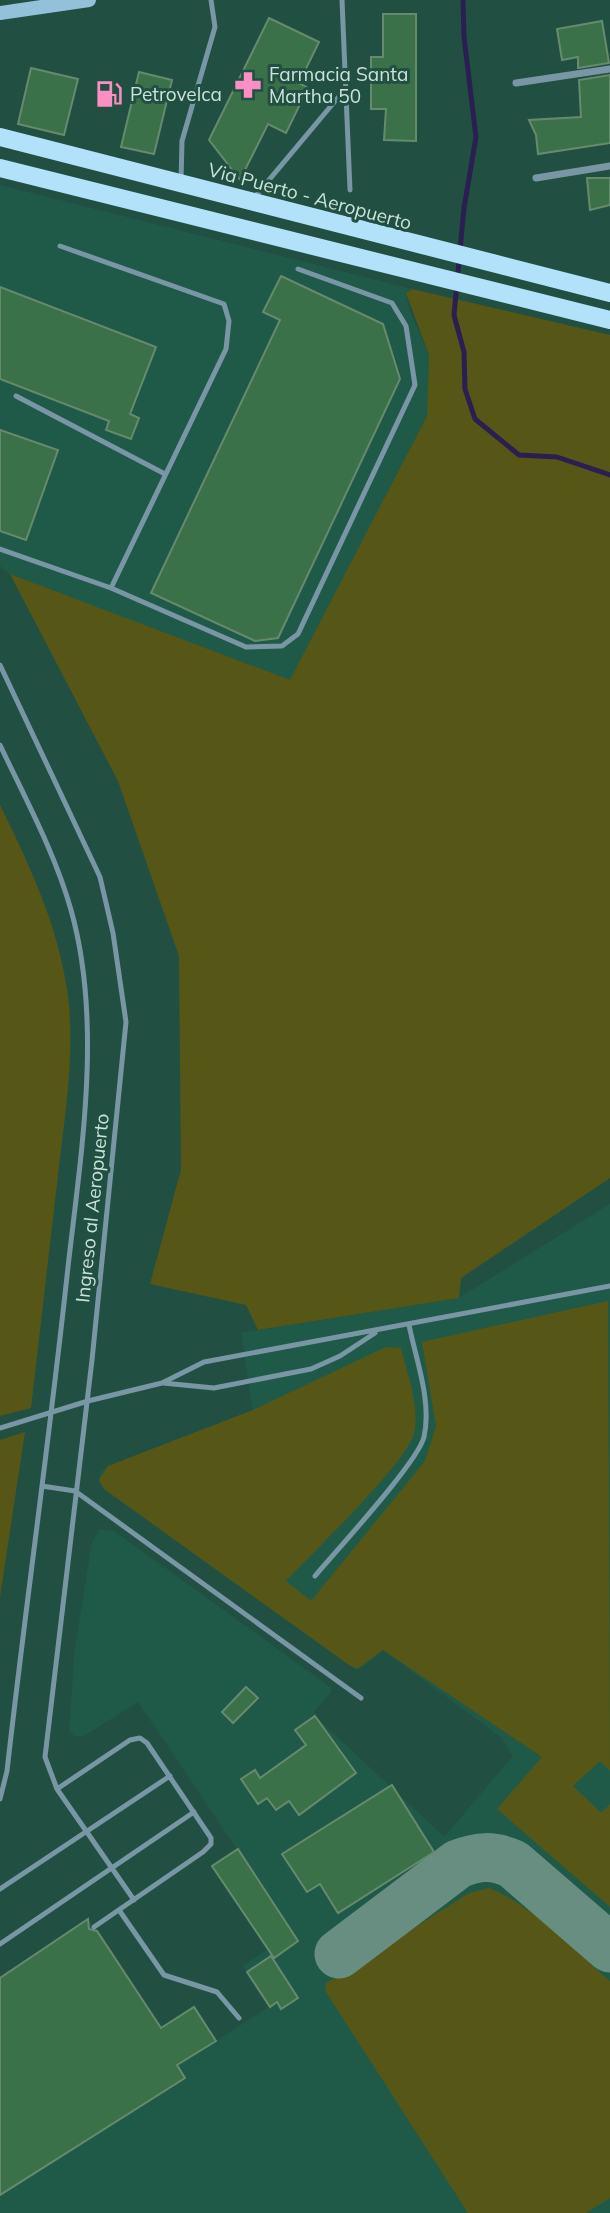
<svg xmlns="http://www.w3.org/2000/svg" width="610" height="2213" font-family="Mulish,sans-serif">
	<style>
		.built { fill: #1f5a49 }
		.green { fill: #565717 }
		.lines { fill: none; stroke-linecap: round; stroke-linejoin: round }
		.stream { stroke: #2a1f51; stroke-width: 5 }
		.taxiway { stroke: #688e82; stroke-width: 49 }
		.building { fill: #3a7148; stroke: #678a6e; stroke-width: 2 }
		.service { stroke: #7996a4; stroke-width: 5 }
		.minor { stroke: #7996a4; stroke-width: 7 }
		.secondary { stroke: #93c1d9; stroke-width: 14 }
		.primary { stroke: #b2e1fa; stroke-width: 18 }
		.labels { text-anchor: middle; stroke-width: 6; stroke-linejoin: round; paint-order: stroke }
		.poi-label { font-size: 19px; fill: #cbe3da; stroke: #215042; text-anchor: start }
		.street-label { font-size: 19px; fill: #cbe3da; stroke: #215042 }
	</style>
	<rect width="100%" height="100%" fill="#215042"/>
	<path class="built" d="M0,185L412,289L406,293L409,309L429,355L427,416L290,681L10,574L0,566Z
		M610,1204V2213H0V1978L88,1919L161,2028L194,2007L216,2041L269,2007L243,1966L268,1949L212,1866L237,1849L138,1702L82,1737L74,1736L69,1729L75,1647L92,1543L99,1529L114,1531L330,1687L331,1692L314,1712L317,1718L444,1837L513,1756L502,1738L383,1650L364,1666L357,1669L349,1665L104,1489L99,1483L100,1473L108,1466L253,1410L241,1333L459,1298Z"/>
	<path class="green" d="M412,289L610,335V1178L461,1278L459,1298L258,1330L246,1305L150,1284L181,1170L179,956L118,781L10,574L290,680L427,416L429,355L406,293Z
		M0,805C29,864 57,923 67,989C76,1049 65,1115 58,1175C49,1253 40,1330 31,1408L0,1416Z
		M608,1301L610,1771L600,1761L573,1786L601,1813L610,1804V1907L497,1809L542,1757L383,1650L357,1669L349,1665L104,1489L99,1480L108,1466L253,1410L386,1347L401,1348C407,1375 420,1405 414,1433C407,1463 312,1553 286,1581L311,1601L425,1461L436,1426L422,1342Z
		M25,1432L0,1597V1440Z
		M489,1888C534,1906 573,1949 610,1981V2198L586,2213H468L326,1992L325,1984L469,1893Z"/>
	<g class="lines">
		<path class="stream" d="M463,0L464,37L476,137L464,208L454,315L464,352L465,389L475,419L519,455L557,457L610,475"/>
		<path class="taxiway" d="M339,1954L458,1864C478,1856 493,1855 513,1864L610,1948"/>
	</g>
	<path class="building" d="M383,14H416V141L384,140L386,109H371V57H383Z
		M269,18L319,42L299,83L308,88L286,133L268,124L240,180L209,140Z
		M602,21L609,63L578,68V57L562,60L557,29Z
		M31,68L78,79L64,135L18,124Z
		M139,72L172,80L154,154L121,147Z
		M610,75V143L538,154L536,135L529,120L581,117L579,80Z
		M587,178H610V205L590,210Z
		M281,276L383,324L400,379L278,638L255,641L151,593L280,320L263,312Z
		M0,287L156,347L130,414L139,418L131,439L106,430L109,421L0,379Z
		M0,430L58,450L26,540L0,531Z
		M246,1687L258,1698L233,1723L222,1712Z
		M315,1716L356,1773L299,1815L289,1801L276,1810L267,1798L258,1804L241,1779L255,1770L260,1778L306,1745L295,1730Z
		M392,1785L434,1852L338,1913L320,1884L307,1892L282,1854Z
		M238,1849L298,1941L274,1958L212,1866Z
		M88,1919L89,1929L97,1931L161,2028L194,2007L216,2041L177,2065L185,2078L0,2195V1978Z
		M271,1956L298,1998L281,2009L277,2002L270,2007L247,1972Z"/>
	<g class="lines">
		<path class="service" d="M342,0L350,190
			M181,181L182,141L215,27L211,0
			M254,198L346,88
			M60,246L224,304L229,321L226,349L111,588
			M16,396L165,474
			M0,549L111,588L246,647L282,646L298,634L415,385L406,326L392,303L298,269
			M0,665L100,877L113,933L126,1022L92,1360L45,1757L57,1789L134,1900
			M0,745C25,798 55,853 71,910C103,1023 81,1153 68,1267C50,1435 26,1603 7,1771L0,1799
			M163,1383L214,1388L311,1369L340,1356L375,1333
			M0,1428L88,1401L162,1383L204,1362L610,1286
			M42,1486L75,1491L361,1698
			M315,1576C336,1551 418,1462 424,1437C432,1401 416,1360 409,1325
			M57,1789L130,1740L140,1738L147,1743L211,1838V1844L203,1852L94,1927
			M0,1889L170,1776
			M119,1910L164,1975L217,1992L239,2018
			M0,1944L194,1812"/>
		<path class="minor" d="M516,83L610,69
			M536,178L610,166"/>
		<path class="secondary" d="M0,13L89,0"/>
		<path class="primary" d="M0,137L610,293
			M0,168L610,320"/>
	</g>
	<defs>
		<symbol id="pharmacy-bare" viewBox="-9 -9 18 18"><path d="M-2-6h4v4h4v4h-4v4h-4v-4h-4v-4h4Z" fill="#fb8fc3" stroke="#215042" stroke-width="2.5" paint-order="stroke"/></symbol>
		<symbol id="fuel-bare" viewBox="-9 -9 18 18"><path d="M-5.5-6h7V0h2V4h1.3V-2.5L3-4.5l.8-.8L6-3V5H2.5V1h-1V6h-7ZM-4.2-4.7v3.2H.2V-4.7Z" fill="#fb8fc3" stroke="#215042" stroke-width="2.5" paint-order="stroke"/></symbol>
	</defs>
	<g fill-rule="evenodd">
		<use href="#pharmacy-bare" x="229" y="66" width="38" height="38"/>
		<use href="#fuel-bare" x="90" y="75" width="38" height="38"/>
	</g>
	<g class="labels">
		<g class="poi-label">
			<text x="269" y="81">Farmacia Santa<tspan x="269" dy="22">Martha 50</tspan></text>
			<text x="130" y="101">Petrovelca</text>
		</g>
		<g class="street-label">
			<text transform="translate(310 196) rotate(15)" y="7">Via Puerto - Aeropuerto</text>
			<text transform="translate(92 1208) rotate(-84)" y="7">Ingreso al Aeropuerto</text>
		</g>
	</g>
</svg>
